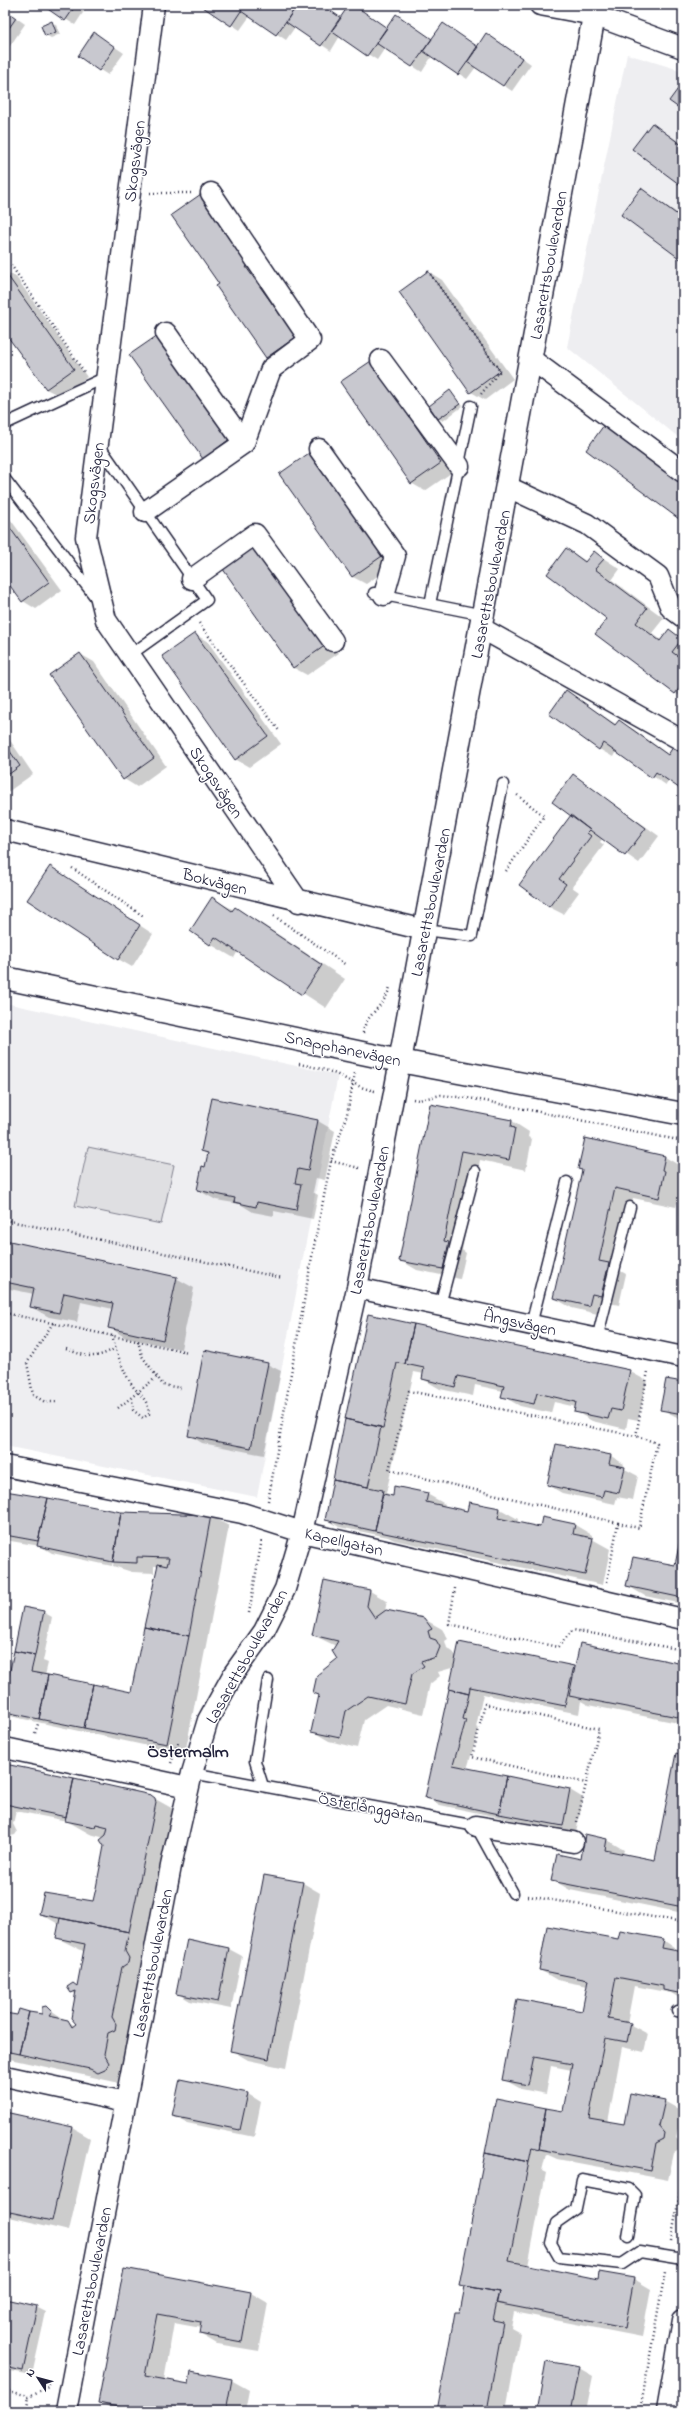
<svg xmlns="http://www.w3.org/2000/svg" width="688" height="2416" font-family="'Indie Flower',sans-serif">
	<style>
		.built { fill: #eeeef1 }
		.green { fill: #dfdfe2; stroke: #80808e }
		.shadow { fill: #0003 }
		.building { fill: #c8c8cf; stroke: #22223b }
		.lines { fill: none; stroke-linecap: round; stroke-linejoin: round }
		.lane-casing { stroke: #22223b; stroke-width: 13 }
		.street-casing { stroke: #22223b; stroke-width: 23 }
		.secondary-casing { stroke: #22223b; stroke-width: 25 }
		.path { stroke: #22223b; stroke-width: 2.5; stroke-dasharray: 1 3; stroke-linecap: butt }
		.lane { stroke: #fff; stroke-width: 10 }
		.street { stroke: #fff; stroke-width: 20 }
		.secondary { stroke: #fff; stroke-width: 22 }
		.labels { text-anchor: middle; stroke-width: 3; stroke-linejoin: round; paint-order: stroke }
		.street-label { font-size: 17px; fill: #22223b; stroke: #fff }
		.neighbourhood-label { font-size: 18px; font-weight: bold; fill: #22223b; stroke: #fff }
	</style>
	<rect width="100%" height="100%" fill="#fff"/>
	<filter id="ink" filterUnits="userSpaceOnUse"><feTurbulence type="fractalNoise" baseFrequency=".025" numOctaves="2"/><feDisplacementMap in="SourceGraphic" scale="8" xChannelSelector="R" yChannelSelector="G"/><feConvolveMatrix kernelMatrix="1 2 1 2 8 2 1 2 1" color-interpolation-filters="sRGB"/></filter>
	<g filter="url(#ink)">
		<path class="built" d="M627,54L683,71V441L567,347Z
			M5,1003L338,1075L257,1497L5,1446Z"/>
		<path class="green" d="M88,1147L174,1165L161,1224L75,1206Z"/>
		<path class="shadow" d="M43,5H88L75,25Z
			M202,5H293L297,7L298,5H322L342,18L352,5L387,28L432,39L478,47L496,40L531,64L512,91L476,67L467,79L432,56L422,72L385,48L377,60L340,36L331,51L295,27L286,40L250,16L240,30Z
			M5,10L25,24L10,46L5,43Z
			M52,23L56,25L60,34L51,38L46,35Z
			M103,39L124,53L108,75L100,70Z
			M652,124L683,144V186Z
			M641,189L683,217V259Z
			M201,195L313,347L284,367L267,357L221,284Z
			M5,271L16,277L87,377L60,396L46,389L5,331Z
			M429,272L442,280L513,379L485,400L471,392Z
			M131,356L244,446L217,466L203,458Z
			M371,362L454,471L425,491L411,483Z
			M450,392L463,406L443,421L438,418Z
			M281,474L398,562L366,584L353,577Z
			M5,512L62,590L36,609L23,601L5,577Z
			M567,549L587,562L594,552L620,569L612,580L664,618L652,633L661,640L669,630L683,638V698L675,693L608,618Z
			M266,551L339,653L307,675L294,668Z
			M195,634L208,642L281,744L249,767L235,759Z
			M80,654L94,662L166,766L137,787L124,779Z
			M566,691L617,725L619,722L633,729L669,755L673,749L683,754V789L669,780L666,785L616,751L613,757L599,749Z
			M5,733L33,774L5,794Z
			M573,775L659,836L639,863L603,838L600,842L604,845L572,887L579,892L563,914L549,907L572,815Z
			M63,875L153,934L132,967L118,959Z
			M212,899L259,922L345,979L326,1008L238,951L234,958L210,944Z
			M5,1013L8,1015L5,1028Z
			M431,1105L512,1121L529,1132L528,1137L532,1139L526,1170L480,1160L462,1250L466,1253L460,1279L417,1270L400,1260Z
			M318,1121L335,1131L325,1180L316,1178L313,1192L318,1195L313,1219L274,1211V1216L253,1212L240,1204L216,1200L198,1190L209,1155L202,1151Z
			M586,1139L665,1157L682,1167L679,1180L682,1182L676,1207L633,1198L617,1269L626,1274L619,1305L609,1303L606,1316L572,1308L554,1298L583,1171L579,1169Z
			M5,1242L176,1278L194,1288L181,1349L126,1338L109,1327L113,1309L81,1302L77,1322L49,1317L31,1307L34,1294L5,1288Z
			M369,1315L629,1371L647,1381L638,1420L628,1418L626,1429L592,1421L575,1411L576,1407L554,1402L551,1413L520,1406L502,1396L503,1391L475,1385L473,1396L440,1389L423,1379L424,1374L414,1372L386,1493L392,1496L427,1494L445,1504L444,1507L468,1513L470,1503L500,1509L518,1519L517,1523L541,1528L542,1518L575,1525L592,1535V1539L610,1549L603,1585L394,1540L388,1537L339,1527L326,1519Z
			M267,1364L281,1371L264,1455L202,1443L189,1435Z
			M683,1383V1420L661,1409Z
			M557,1445L611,1456L624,1464L623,1468L638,1476L633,1500L617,1497L615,1504L562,1493L548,1485Z
			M5,1492L121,1513L211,1516L229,1526L185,1754L5,1715V1673L10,1675L43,1612L52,1617L43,1661L48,1663L45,1676L132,1693L158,1566H154V1573L132,1572L113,1566L121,1516H119L112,1566L52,1553L40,1546L5,1540Z
			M683,1530V1604L645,1596L628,1586L676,1566Z
			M325,1581L370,1591L387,1601L385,1611L424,1619L442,1629L448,1639L445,1641L447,1648L453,1652L457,1657L576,1669L683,1665V1724L588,1705L581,1701L579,1714L483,1694L476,1727L479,1729L467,1769L570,1790L583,1798L576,1833L440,1805L426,1797L455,1667L438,1672L440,1676L430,1684L423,1714L386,1705L364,1720L357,1748L329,1741L312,1731L320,1696L314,1692L338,1659L336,1646L313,1635Z
			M683,1756V1913L570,1890L553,1880L607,1840L624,1850L623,1854L656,1861Z
			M5,1765L150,1796L175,1810L122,2086L115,2082L5,2058V2014L18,2016H43L46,2007L75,2026L77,2024L76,1995L68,1987H78L85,1952L57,1938L60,1925L41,1914L93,1903L105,1845V1838L90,1834L67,1821L16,1811L13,1824L17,1832L15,1835L11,1836L5,1864Z
			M265,1876L303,1883L320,1893L286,2068L248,2060L231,2050Z
			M663,1940L683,1953V2000L671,1993L634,1986L627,2023L648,2034L644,2052L622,2047L608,2122L625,2125L664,2101L682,2111L676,2137L682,2143L681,2149L674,2153L668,2180L557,2159L546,2154L542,2171L546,2173L528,2266L599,2280L634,2279L651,2289L642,2337L514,2312L511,2328L520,2333L506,2411H438L465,2287L460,2284L486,2153L564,2112L572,2070L551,2066L546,2094L521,2089L503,2079L583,2012L588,1986L557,1980L540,1970L619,1941Z
			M229,1949L242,1956L231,2009L190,2001L177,1993Z
			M181,2080L248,2094L261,2102L254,2137L187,2123L173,2116Z
			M5,2113L73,2128L90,2138L69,2231L5,2216Z
			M124,2270L251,2293L268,2303L259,2351L217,2344L200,2334L201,2328L174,2323L164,2381L189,2386L231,2380L249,2390L245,2411H114L99,2403Z
			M5,2301L36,2307L46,2312L32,2375L5,2370Z
			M579,2368L593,2376L586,2411H538Z"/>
		<path class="building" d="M42,5H76L65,21Z
			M200,5H245L231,26Z
			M245,5H294L296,7L276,35L241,11Z
			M297,5H322L341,18L321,46L286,22Z
			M349,5H354L387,28L367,56L331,31Z
			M5,10L16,18L5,34Z
			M396,14L432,39L412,67L376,43Z
			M52,21L56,32L45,36L41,26Z
			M443,23L478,47L458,75L423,51Z
			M94,32L115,47L99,71L78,56Z
			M486,33L522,58L503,86L467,62Z
			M683,82V111L669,101Z
			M652,123L683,146V187L632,149Z
			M641,188L683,219V261L621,215Z
			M201,194L251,263L246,267L296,337L266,358L216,286L219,284L171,215Z
			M428,271L500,371L470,393L399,292Z
			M5,272L74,369L46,389L5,333Z
			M158,335L231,438L203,459L129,355Z
			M371,361L441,463L411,484L340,382Z
			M450,390L460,404L438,419L429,406Z
			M609,418L683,473V522L586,450Z
			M312,451L385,554L352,577L279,474Z
			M5,521L49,582L22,602L5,579Z
			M253,542L326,645L293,668L220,565Z
			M566,548L585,562L594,551L604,559L595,569L647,608L636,623L660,641L669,629L682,639L672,652L683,660V683L675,694L595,634L607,619L547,574Z
			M195,633L268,736L235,760L162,656Z
			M80,653L154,758L123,780L49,675Z
			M566,690L615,725L619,720L668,755L673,747L683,755V791L656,772L652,778L603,743L599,750L549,714Z
			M5,744L20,766L5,777Z
			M573,774L646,828L625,856L552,802Z
			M571,815L590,830L587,833L591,836L559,879L566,884L549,907L519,885Z
			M50,866L140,925L118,960L27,900Z
			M212,897L232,911L235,907L322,965L302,995L215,937L210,945L190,931Z
			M212,1098L318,1120L308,1171L298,1169L295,1183L301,1184L296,1210L257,1202L256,1207L234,1202L235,1198L197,1190L202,1166L205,1167L208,1153L201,1151Z
			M430,1104L512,1120L511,1127L515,1128L509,1160L462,1151L444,1241L449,1242L443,1269L399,1261Z
			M585,1138L665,1156L662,1170L665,1171L659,1198L615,1188L599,1261L609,1263L601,1296L592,1294L589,1306L553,1298L582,1170L578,1169Z
			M5,1240L177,1277L163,1340L108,1328L113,1303L64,1293L59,1313L30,1307L34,1288L5,1282Z
			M368,1314L414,1324L405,1364L397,1363L383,1428L345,1419Z
			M414,1324L630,1370L621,1411L611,1409L608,1419L574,1412L576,1402L537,1393L534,1404L501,1397L504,1386L458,1376L455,1387L422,1379L424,1368L405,1364Z
			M204,1350L268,1363L251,1448L188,1436Z
			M666,1379L683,1382V1414L660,1410Z
			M345,1419L381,1427L368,1487L333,1480Z
			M556,1444L611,1455L609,1464L625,1467L619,1493L604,1490L602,1497L547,1485Z
			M333,1480L383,1490L375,1531L325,1520Z
			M394,1486L428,1493L426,1502L467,1511L469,1502L500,1508L498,1518L540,1527L542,1517L575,1524L573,1534L593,1538L585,1575L375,1531L383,1494L393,1496Z
			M5,1491L48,1498L38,1541L5,1535Z
			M48,1498L121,1512L113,1562L37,1546Z
			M121,1512L211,1515L189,1636L144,1627L158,1564L167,1566L169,1558L137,1557V1563L113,1562Z
			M683,1525V1598L626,1586L633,1557L675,1565Z
			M324,1580L370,1590L367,1606L375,1618L386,1610L424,1618L432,1629L428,1631L430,1638L436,1640L440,1647L436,1657L421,1662L424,1666L412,1674L405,1704L368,1696L346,1711L340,1738L311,1732L319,1695L313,1693L317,1675L337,1659L332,1651L338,1641L312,1635Z
			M23,1607L44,1611L35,1655L14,1651Z
			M144,1627L189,1636L167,1744L84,1728L93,1684L131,1692Z
			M459,1642L574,1666L565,1706L470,1687L469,1694L449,1689Z
			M580,1643L683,1664V1718L569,1696Z
			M14,1651L35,1655L31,1672L48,1675L39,1719L5,1712V1694Z
			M5,1672L9,1673L5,1694Z
			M48,1675L93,1684L84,1728L39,1719Z
			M449,1689L469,1694L463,1719L466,1720L453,1765L507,1776L499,1814L425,1798Z
			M676,1753L683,1755V1907L551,1881L557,1854L581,1859L585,1834L607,1839L605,1850L655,1860Z
			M5,1764L74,1778L66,1817L5,1804Z
			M507,1776L570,1789L563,1826L499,1814Z
			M74,1778L151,1795L155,1798L156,1803L129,1932L39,1914L44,1893L93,1901L96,1888L104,1846L100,1840L106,1835L108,1827L96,1824L95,1827L65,1821Z
			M264,1875L303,1882L269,2059L230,2051Z
			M60,1918L129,1932L125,1951L129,1958L128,1963L122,1967L112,2017L116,2024L115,2030L108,2033L104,2054L109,2063L105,2070L98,2073L90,2069L19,2054L29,2012L42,2014V2007L46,2006L52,2012L49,2016L68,2020L72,2027L76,2024L71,2018L76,1991L71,1993L67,1987L73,1983L77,1986L85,1944L56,1938Z
			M547,1926L618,1939L620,1931L664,1939L662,1948L683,1952V1994L663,1990V1986L616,1977L608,2019L631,2023L627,2042L605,2038L589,2118L624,2124L630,2093L665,2100L659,2126L665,2133L664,2139L656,2143L651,2171L539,2149L546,2108L563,2111L572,2064L534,2057L528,2085L502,2080L517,1999L582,2011L588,1980L539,1970Z
			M187,1939L229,1948L218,2002L176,1994Z
			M19,2009L29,2012L19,2054L5,2051V2013L17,2015Z
			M180,2079L248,2093L240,2130L172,2116Z
			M496,2098L546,2108L539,2149L532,2147L529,2162L485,2153Z
			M5,2112L73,2127L52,2221L5,2211Z
			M485,2153L529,2162L509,2261L598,2279L599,2272L634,2278L625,2328L496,2303L499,2292L459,2285Z
			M124,2268L251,2292L242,2342L199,2334L201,2322L157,2314L145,2376L189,2384L191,2371L232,2379L226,2411H139L98,2403Z
			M465,2286L499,2292L493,2320L503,2322L487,2411H437L455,2312H460Z
			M5,2299L37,2306L23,2371L5,2367Z
			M546,2361L580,2367L571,2411H537Z"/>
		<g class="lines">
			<defs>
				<path id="lane" d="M5,424L106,377
					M99,445L207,600L130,655
					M5,479L96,598
					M374,593L484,615
					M430,604L471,406
					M425,930L472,936L503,784
					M440,1305L475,1171
					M531,1325L567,1182
					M597,1339L630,1207
					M192,1773L476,1826L513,1893
					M263,1786L255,1761L268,1680
					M677,2011L683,2012
					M628,2236L635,2195L629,2189L582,2180L576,2209L556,2223L551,2243L559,2257L622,2264L640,2252L683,2259"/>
				<path id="street" d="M154,5L86,537L106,620L299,902
					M540,5L594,15L683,48
					M211,193L310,340L271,369L244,443
					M531,359L683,472
					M381,360L459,466
					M319,449L395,556L384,595
					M508,487L587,524L658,576L671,608L683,617
					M145,512L244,443L166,333
					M192,579L255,534L333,641
					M481,628L683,741
					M5,830L425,930
					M357,1288L683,1357
					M5,1466L242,1513L302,1532L683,1619
					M5,1748L188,1787
					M476,1826L573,1842
					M5,2076L125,2102
					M66,2411L171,1866L192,1773L208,1720L234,1673L264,1631L285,1589L302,1532L357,1288L400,1061
					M667,2411L683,2320
					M682,2411L683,2403"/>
				<path id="secondary" d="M5,978L400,1061L683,1114
					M400,1061L596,5"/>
			</defs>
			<use href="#lane" class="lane-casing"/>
			<use href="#street" class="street-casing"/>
			<use href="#secondary" class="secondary-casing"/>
			<path class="path" d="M150,193H191
				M11,265L84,372
				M428,271L500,371L481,394
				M199,623L280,732
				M72,868L143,916
				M506,871L544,816L516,794
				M274,916L346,965
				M363,1033C365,1014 384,1008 390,987
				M299,1064C314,1067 330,1070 344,1078C357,1085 358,1087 375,1091
				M413,1099L419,1100L441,1095L475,1099L683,1141
				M5,1128H6
				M331,1161L359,1168
				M5,1220L283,1278
				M5,1313L188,1352
				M53,1323L27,1363L33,1395L45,1402H57
				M112,1335C116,1351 121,1366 129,1380C136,1394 148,1396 149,1414L143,1418L133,1410L132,1398
				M138,1341L142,1356L163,1385L181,1388
				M66,1349C88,1357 94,1360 116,1348
				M118,1408L158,1376
				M268,1501L313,1251L331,1161L347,1114L355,1073
				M618,1523L639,1528L657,1443L636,1436
				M607,1582L618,1523L389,1470L409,1391L636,1436L648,1371
				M455,1588L449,1624L558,1647L573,1630L683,1650
				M249,1613L262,1539
				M35,1733L38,1724
				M171,1763L178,1743
				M577,1822L599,1729L485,1704L472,1757L586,1783
				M528,1896L683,1922
				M671,2241L683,2176
				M5,2390L29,2396L48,2387L49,2384
				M26,2411L29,2396
				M640,2411L665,2272"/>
			<use href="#lane" class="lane"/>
			<use href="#street" class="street"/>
			<use href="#secondary" class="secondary"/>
		</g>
	</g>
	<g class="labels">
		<g class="street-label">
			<text transform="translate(134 161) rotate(-83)" y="6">Skogsvägen</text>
			<text transform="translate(548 265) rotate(-80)" y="6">Lasarettsboulevarden</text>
			<text transform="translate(93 483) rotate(-83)" y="6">Skogsvägen</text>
			<text transform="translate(490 584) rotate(-79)" y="6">Lasarettsboulevarden</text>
			<text transform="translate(217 782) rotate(56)" y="6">Skogsvägen</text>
			<text transform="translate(215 881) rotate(14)" y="6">Bokvägen</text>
			<text transform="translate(430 902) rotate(-79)" y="6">Lasarettsboulevarden</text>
			<text transform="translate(343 1048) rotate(12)" y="6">Snapphanevägen</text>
			<text transform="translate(369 1220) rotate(-79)" y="6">Lasarettsboulevarden</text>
			<text transform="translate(520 1322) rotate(12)" y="6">Ängsvägen</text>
			<text transform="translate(344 1541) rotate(13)" y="6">Kapellgatan</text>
			<text transform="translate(246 1656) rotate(-61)" y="6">Lasarettsboulevarden</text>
			<text transform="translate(371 1807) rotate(11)" y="6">Österlånggatan</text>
			<text transform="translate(152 1963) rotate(-79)" y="6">Lasarettsboulevarden</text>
			<text transform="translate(91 2281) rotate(-79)" y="6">Lasarettsboulevarden</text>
		</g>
		<g class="neighbourhood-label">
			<text x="188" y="1757">Östermalm</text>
		</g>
	</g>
	<rect width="688" height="2416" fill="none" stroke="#fff" stroke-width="20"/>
	<rect x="10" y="10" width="668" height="2396" fill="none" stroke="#22223b" stroke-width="1.5" filter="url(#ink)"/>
	<g transform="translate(38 2378) rotate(306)" stroke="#ffffff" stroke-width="3" paint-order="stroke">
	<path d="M0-3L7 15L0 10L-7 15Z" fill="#22223b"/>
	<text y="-6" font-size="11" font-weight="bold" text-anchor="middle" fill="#22223b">N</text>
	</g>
</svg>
